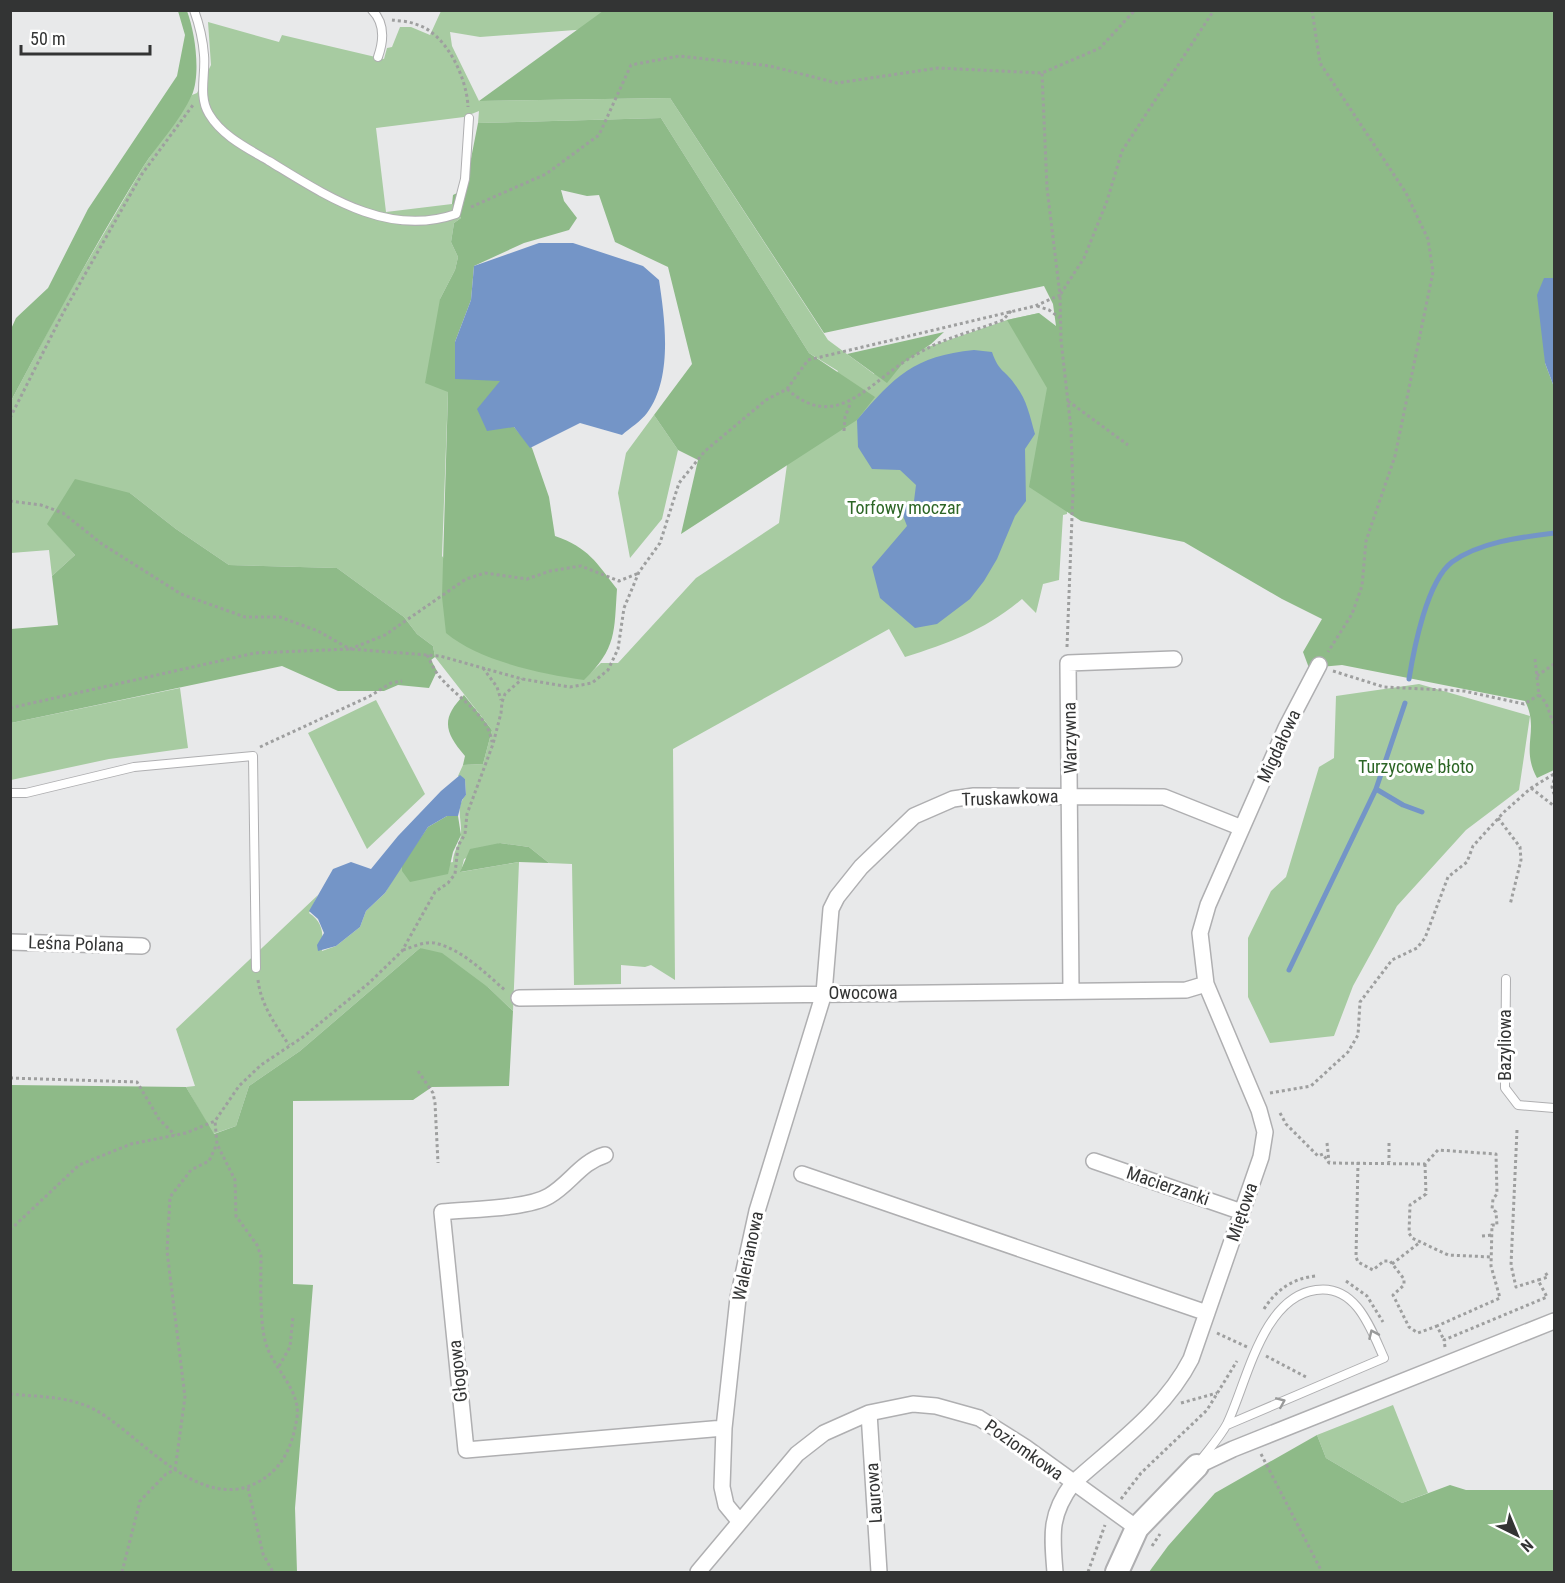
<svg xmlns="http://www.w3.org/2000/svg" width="1565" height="1583" font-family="'Roboto Condensed',sans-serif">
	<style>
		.green { fill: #a7cba1; fill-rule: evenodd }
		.forest { fill: #8eba88 }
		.water { fill: #7495c7 }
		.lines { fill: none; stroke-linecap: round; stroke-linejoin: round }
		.stream { stroke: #7495c7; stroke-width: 5 }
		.lane-casing { stroke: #afafb1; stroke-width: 10 }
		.street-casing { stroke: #afafb1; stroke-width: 18 }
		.secondary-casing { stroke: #afafb1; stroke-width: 26 }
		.path { stroke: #9e9f9f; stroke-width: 3; stroke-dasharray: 3 3; stroke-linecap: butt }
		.lane { stroke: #fff; stroke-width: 8 }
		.street { stroke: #fff; stroke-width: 15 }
		.secondary { stroke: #fff; stroke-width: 22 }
		.oneway { stroke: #999a9a }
		.labels { text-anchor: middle; stroke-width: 6; stroke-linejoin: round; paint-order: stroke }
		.park-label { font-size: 18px; fill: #2d6626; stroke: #fff }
		.street-label { font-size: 18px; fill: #333434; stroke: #fff }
	</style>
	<rect width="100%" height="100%" fill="#e8e9ea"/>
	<path class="green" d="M441,11H613L602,28L480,37L450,32L452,46L479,101L670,98L828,340L874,374L890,360L1007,320L1039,313L1065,404L1067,514L1063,515L1059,580L1043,584L1036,613L1022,599C985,630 950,643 905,657L889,629L673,749L675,980L651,965L645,967L621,965V984L574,985L572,864L549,863L529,847L500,843L464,859L461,872L519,862L513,1011L489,988L420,948L300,1051L249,1086L236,1126L213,1134L186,1087L195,1086L176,1029L318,895L309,913C324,923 323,934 322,951L336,946L360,927L366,911L385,893L402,864V871L453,862C453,851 460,844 461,834C462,819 455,807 466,795L465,779L458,776L463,765L483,764L492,730L435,657L433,646L417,634L404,617L337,568L229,565L176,529L130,493L48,524L75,555L52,576L49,550L11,553V401L63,303L143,167L192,95L197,93L211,65L208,22L279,42L282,35L384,59L387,48L392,47L400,27H411L430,35ZM479,111L478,123L661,118L809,353L838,371L789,450L779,523L696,578L618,663H601L584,679L522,667L442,556L448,392L440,299L455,270L458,257L451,242L454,223L461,218L452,204L386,212L376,128L464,117Z
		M654,415L678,450L662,519L630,558L618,493L626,453Z
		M1419,684L1530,716L1519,790L1466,830L1397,906L1353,986L1334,1036L1270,1043L1248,997V938L1271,891L1286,877L1319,767L1334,758L1336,696Z
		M180,688L188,748L109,759L11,780V723Z
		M376,700L425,794L367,849L308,733Z
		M1393,1405L1428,1493L1402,1503L1326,1458L1317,1435Z"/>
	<path class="forest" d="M178,11H187C195,32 201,73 192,95C180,121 158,144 143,167C96,243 53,322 11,401V329L16,318L48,288L88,209L177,76L185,35Z
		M603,11H1554V278H1544L1545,363L1554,387V770L1537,778C1520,747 1540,730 1525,701L1342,665L1309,668L1303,652L1322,619L1282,599L1184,542L1081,521L1029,487L1047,388L1007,320L1039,313L1056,326L1053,304L1044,286L824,333L670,98L479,101Z
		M661,118L809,353L875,397L857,420L681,534L698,460L678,450L654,415L692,364L668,267L615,242L599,195L587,196L561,190L564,201L577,218L569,230L524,243L474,266L471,300L455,342L500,381L514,427L532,448L549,497L555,536C589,548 596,562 617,589C614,632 617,648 584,680C542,674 479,661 446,633L442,597L448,392L425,383L440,299L455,270L458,257L451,242L454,223L461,218L452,204L453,195L465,189L478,123Z
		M944,332L931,344L903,363L887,383L847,354Z
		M75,479L130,493L176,529L229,565L337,568L404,617L417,634L433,646L435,657L431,660L437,671L429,688L398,685L384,691H338L282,666L11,723V629L58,625L52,576L75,555L47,524Z
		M464,695L492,730L483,764L463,765L465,756C444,732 441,718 464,695Z
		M447,816H458L461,835L453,852L448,874L410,882L402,871V864L428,827Z
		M500,843L529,847L549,863L519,862L460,872L470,849Z
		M420,948L442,953L489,988L513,1011L509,1086L432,1087L413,1100L293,1101V1284L313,1285L295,1508L297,1572H11V1085L186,1087L214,1134L236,1126L249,1086L300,1051Z
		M1317,1435L1326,1458L1402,1503L1450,1485L1466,1490H1554V1572H1149L1168,1546L1215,1493Z"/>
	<path class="water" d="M539,243H573L643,266L659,280C665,320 673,378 647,413C641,421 630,428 622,435L580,423L530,448L514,427L487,431L477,409L500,381L455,379V342L471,300L474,266Z
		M1544,278H1554V387L1545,363L1537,295Z
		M974,350L992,352C999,373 1006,370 1016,386C1027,400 1030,417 1035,434L1025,449L1026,501L1015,516L997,559L984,581L970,599L937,624L915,628L880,598L872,567L907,526L900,508L914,501L916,485L900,470L872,469L858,447L857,420C895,376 914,356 974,350Z
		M460,775L465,779L466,795L462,800L458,816H447L428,827L385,893L366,911L360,927L336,946L318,951L317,945L324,933L318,919L309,911L333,869L351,862L371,869L398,836L441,791Z"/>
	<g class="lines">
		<path class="stream" d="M1409,679C1414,648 1427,581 1452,562C1480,542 1522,537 1554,533
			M1376,789L1403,805L1422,812
			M1289,970L1376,789L1405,703"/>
		<defs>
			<path id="lane" d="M194,10C199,24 203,41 204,55C206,74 198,96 209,114C222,136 247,148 269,161C325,195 387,238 456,214L465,179L469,118
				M372,10C385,23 384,40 378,57
				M10,793H26L134,767L253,756L256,968
				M1506,979L1505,1088L1518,1105L1554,1108
				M1200,1461C1209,1449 1220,1437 1227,1424C1247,1383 1262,1297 1316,1290C1356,1284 1371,1329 1384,1358L1227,1425"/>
			<path id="street" d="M10,942L142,946
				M1071,990L1068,663L1174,659
				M519,998L1186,990L1206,984
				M605,1155C581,1162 570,1184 549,1196C527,1209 470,1209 442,1212L466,1450L724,1428
				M1094,1161L1242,1212
				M802,1174L1207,1313
				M869,1413L879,1572
				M1197,1466L1233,1449L1554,1321
				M740,1522L726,1505L722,1487L724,1428L738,1298L757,1211L824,993L831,909L837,897L861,867L914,816L953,799L974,796L1164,797L1242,828
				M698,1572L797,1454L824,1433L869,1413L913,1404L936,1406L979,1418L1025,1447L1137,1528
				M1055,1572C1052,1535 1049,1515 1073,1483C1115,1445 1165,1410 1191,1359L1261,1157L1265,1132L1259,1110L1206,984L1200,933L1208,905L1286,728L1319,665"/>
			<path id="secondary" d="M1117,1572L1137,1528L1197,1466"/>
		</defs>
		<use href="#lane" class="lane-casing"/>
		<use href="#street" class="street-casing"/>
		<use href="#secondary" class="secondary-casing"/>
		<path class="path" d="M1312,10L1320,63L1406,193L1428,239L1433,272L1395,456L1366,541L1362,586L1352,614L1328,652
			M392,20C399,21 408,21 415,24C446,32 467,78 468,107
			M471,207L546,174L599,135L631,65L679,56L770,66L837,83L938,68L1042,73L1100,48L1135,10
			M1037,306L1049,310L1060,318
			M787,389C831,429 862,392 898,366C909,358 922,351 934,345C956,335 980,329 1003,320L1011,311
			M1068,401L1128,445
			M10,418L63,313L142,174L193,105
			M844,431L845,417L851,402
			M10,501L41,505L63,513L102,544L181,594L245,617H280L318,631L350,649L385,635L466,579L485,573L527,579L550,571L581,566L619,581L639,573
			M1067,647L1073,491L1071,429L1061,340L1060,295L1084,258L1107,201L1122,151L1214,10
			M427,655C431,662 434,670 439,676C455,696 488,714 492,742
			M1535,659L1539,695L1546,703L1554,725
			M483,668L497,687L501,700
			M1333,671L1384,687L1464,691L1524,704L1539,695
			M1537,676L1554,664
			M10,708L255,653L350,649L440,656L522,679L570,687L592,683L608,670L618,649L624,608L639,572L660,543L679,483L705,451L766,400L787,389L808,360L1035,306L1060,295L1047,188L1042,73
			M260,747L370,696L391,683L402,681
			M1554,780L1552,787L1554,794
			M1531,788L1554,806
			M1498,818L1520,847L1521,860L1510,905
			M403,950C413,947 425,941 435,943C462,949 486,974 506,991
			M258,980C261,1005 275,1024 289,1045
			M418,1071L433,1093L435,1103L438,1163
			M10,1078L137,1082L159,1119L175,1135
			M1270,1093L1311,1086L1348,1052L1358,1035L1360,1002L1392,960L1417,948L1425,938L1448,877L1467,862L1473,846L1504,812L1531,788L1554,774
			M1280,1113L1286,1124L1318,1156L1323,1154L1329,1163L1425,1164L1438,1150L1496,1154L1497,1194L1493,1199L1492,1209L1496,1212L1497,1225H1492L1491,1266L1500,1298L1437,1326
			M1517,1130L1511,1265L1516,1287L1538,1280
			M1327,1143L1329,1162
			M1389,1143V1162
			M1358,1162L1356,1257L1358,1262L1373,1270L1384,1261H1390L1404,1279V1285L1393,1295L1409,1327L1418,1333L1437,1326L1444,1340
			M1425,1164L1426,1194L1410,1205L1409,1233L1412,1238L1448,1255L1492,1257
			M10,1230L79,1165L131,1144L186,1133L215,1121L239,1086L261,1065L303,1037L369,983L402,951L435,892L448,883L455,874L458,846L465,834L467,814L493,744L501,713L502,702L505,694L522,679
			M1482,1236L1492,1235
			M1392,1264L1419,1243
			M1346,1281L1367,1296L1383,1322
			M1264,1309C1276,1290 1293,1278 1316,1276
			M1217,1333L1247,1347
			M1445,1347L1444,1340L1547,1297L1538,1280L1548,1277L1545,1272
			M1266,1356L1308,1378
			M279,1366L290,1347L293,1316
			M10,1394C41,1397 72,1396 99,1412C144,1439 202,1515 260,1481C284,1467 293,1444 297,1417C301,1392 275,1369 267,1347C259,1326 261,1279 261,1256L257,1245L236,1216L235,1180L217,1144L215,1121
			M1181,1403L1217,1393
			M1261,1454L1322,1572
			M175,1470L185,1397L167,1251L170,1197L191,1170L209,1161L217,1144
			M248,1488L263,1554L273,1572
			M1121,1499L1141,1473L1207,1410L1237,1361
			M1152,1546L1160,1534
			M122,1572L140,1501L166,1474L175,1470
			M1088,1572L1105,1525"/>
		<use href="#lane" class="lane"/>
		<use href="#street" class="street"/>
		<use href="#secondary" class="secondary"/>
	</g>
	<defs><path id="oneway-chevron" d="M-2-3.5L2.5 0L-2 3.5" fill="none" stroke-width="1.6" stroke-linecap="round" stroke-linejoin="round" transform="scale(1.5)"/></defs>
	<g class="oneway">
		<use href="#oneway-chevron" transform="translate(1373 1334) rotate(-114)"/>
		<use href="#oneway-chevron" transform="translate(1281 1402) rotate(-23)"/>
	</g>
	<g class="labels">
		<g class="park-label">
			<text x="904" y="514">Torfowy moczar</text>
			<text x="1416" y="773">Turzycowe błoto</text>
		</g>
		<g class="street-label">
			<text transform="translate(1070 738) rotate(-91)" y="6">Warzywna</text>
			<text transform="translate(1279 746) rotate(-65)" y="6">Migdałowa</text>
			<text transform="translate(1010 798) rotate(-2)" y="6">Truskawkowa</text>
			<text transform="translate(76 944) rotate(2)" y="6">Leśna Polana</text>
			<text x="863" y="999">Owocowa</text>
			<text transform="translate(1505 1045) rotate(-90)" y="6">Bazyliowa</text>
			<text transform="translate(1168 1186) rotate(19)" y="6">Macierzanki</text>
			<text transform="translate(1242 1212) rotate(-71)" y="6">Miętowa</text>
			<text transform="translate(748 1256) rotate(-78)" y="6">Walerianowa</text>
			<text transform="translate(458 1371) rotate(-96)" y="6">Głogowa</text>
			<text transform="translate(1024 1450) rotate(35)" y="6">Poziomkowa</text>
			<text transform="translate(874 1493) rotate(-94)" y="6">Laurowa</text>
		</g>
	</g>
	<rect width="1565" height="1583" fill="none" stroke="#333434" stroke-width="24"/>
	<g transform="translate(1517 1535) rotate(137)" stroke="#ffffff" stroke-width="4.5" paint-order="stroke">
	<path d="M0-4.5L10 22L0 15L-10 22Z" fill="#333434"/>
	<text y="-9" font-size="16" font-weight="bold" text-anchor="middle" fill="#333434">N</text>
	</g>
	<path d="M21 45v9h129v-9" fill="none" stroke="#333434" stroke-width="3"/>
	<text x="30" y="45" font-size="18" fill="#333434" stroke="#ffffff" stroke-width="4.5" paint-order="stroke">50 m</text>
</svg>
